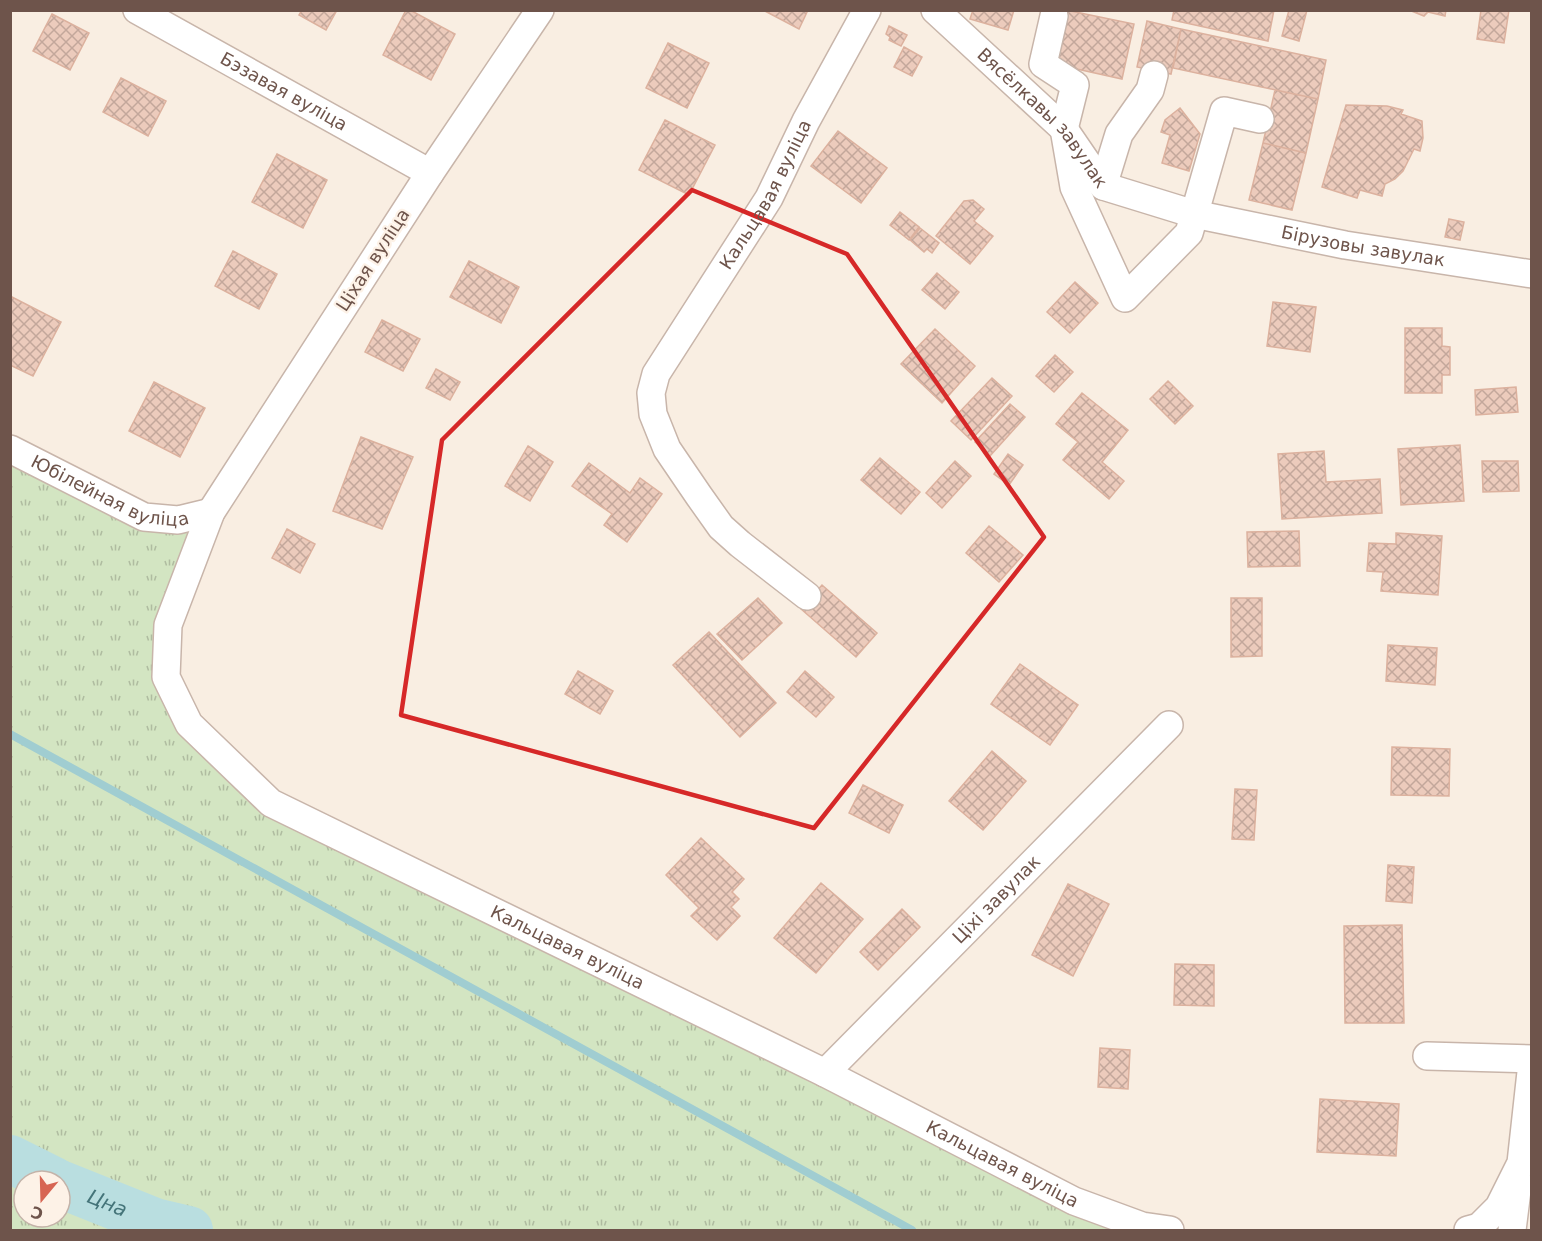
<svg xmlns="http://www.w3.org/2000/svg" width="1542" height="1241" font-family="'DejaVu Sans',sans-serif">
	<style>
		.grass { fill: url(#grass-tufts); fill-rule: evenodd }
		.lines { fill: none; stroke-linecap: round; stroke-linejoin: round }
		.stream { stroke: #a0cdd1; stroke-width: 8 }
		.river { stroke: #b9dee0; stroke-width: 48 }
		.building { fill: url(#building-cross-hatch); stroke: #dcb19e; stroke-width: 1.5 }
		.minor-casing { stroke: #c8b5aa; stroke-width: 30 }
		.minor { stroke: #fff; stroke-width: 27 }
		.marked { fill: none; stroke: #d62828; stroke-width: 4.5; stroke-linejoin: round }
		.labels { text-anchor: middle; stroke-width: 4.5; stroke-linejoin: round; paint-order: stroke }
		.street-label { font-size: 18px; fill: #6e544b; stroke: #fdf2e7 }
		.water-label { font-size: 20px; font-style: italic; fill: #447479; stroke: #fdf2e7 }
	</style>
	<defs>
		<pattern id="grass-tufts" width="24" height="20" patternUnits="userSpaceOnUse" patternTransform="scale(1.5)"><rect width="24" height="20" fill="#d3e5c2"/><path d="M3 7l-1-3M5 7V3M7 7l1-3M15 17l-1-3M17 17v-4M19 17l1-3" fill="none" stroke="#afbca0"/></pattern>
		<pattern id="building-cross-hatch" width="8" height="8" patternUnits="userSpaceOnUse" patternTransform="scale(1.5)"><rect width="8" height="8" fill="#eccbbc"/><path d="M0 0l8 8M0 8l8-8" fill="none" stroke="#c3a79b"/></pattern>
	</defs>
	<rect width="100%" height="100%" fill="#f9eee2"/>
	<path class="grass" d="M10,449L110,501L211,512L166,677L271,803L825,1073L1170,1230H11ZM24,1181H60V1217H24Z"/>
	<g class="lines">
		<path class="stream" d="M10,734L912,1230"/>
		<g class="river">
			<path d="M10,1159L54,1181"/>
			<path id="s1" d="M60,1184L155,1222L189,1230"/>
		</g>
	</g>
	<path class="building" d="M302,10H337L326,30L299,15Z
		M406,10H410L455,34L431,80L383,55Z
		M763,10H808L799,29Z
		M973,10H1014L1008,30L970,19Z
		M1066,10L1134,24L1122,79L1054,64Z
		M1174,10H1274L1268,41L1172,20Z
		M1289,10H1307L1299,41L1282,36Z
		M1409,10H1446L1445,16L1428,12L1424,16Z
		M1481,10H1509L1504,43L1477,39Z
		M52,14L89,33L70,70L33,51Z
		M1147,21L1181,29L1171,74L1137,67Z
		M889,26L907,35L901,46L889,40L890,37L886,34Z
		M1181,29L1326,60L1318,99L1173,68Z
		M668,43L709,63L687,108L646,88Z
		M904,47L922,57L912,76L894,67Z
		M121,78L166,101L148,136L103,112Z
		M1275,90L1318,99L1306,153L1263,143Z
		M1346,105L1387,106L1403,110L1401,114L1422,121L1423,138L1420,151L1414,149L1403,171L1395,179L1385,184L1382,196L1360,190L1357,198L1322,187Z
		M1180,108L1200,134L1189,171L1162,163L1170,135L1161,132L1165,120Z
		M665,120L715,145L689,195L639,170Z
		M838,131L887,168L861,203L811,166Z
		M1263,143L1306,153L1292,210L1249,200Z
		M277,154L327,180L303,228L252,202Z
		M973,200L984,209L974,221L993,236L970,264L936,236L964,201Z
		M900,212L919,227L909,240L890,225Z
		M1449,219L1464,222L1460,240L1445,237Z
		M920,228L939,243L932,253L927,249L924,252L910,240Z
		M233,251L277,274L259,309L215,286Z
		M469,261L519,287L501,323L450,297Z
		M937,273L959,292L945,309L922,290Z
		M1075,282L1098,303L1070,333L1047,312Z
		M10,296L61,322L33,376L10,365Z
		M1273,302L1316,307L1310,352L1267,346Z
		M382,320L420,339L403,371L365,352Z
		M1405,328H1442V346L1450,347V375H1442V393H1405Z
		M935,329L975,366L942,403L901,364Z
		M1055,355L1073,372L1054,392L1036,376Z
		M436,369L460,382L450,400L426,388Z
		M992,378L1012,396L971,440L951,421Z
		M1168,381L1193,406L1175,424L1150,399Z
		M154,382L205,408L180,457L129,431Z
		M1516,387L1518,412L1476,415L1475,390Z
		M1082,393L1128,430L1102,462L1124,481L1109,499L1063,460L1078,442L1056,424Z
		M1010,404L1025,417L990,456L975,442Z
		M361,437L413,457L382,529L333,511Z
		M1460,445L1464,501L1401,505L1398,449Z
		M528,446L553,462L530,501L505,486Z
		M1324,451L1326,482L1380,479L1382,513L1282,519L1278,454Z
		M1008,454L1023,465L1009,485L994,474Z
		M880,458L920,492L901,514L861,480Z
		M955,461L971,476L942,508L926,493Z
		M1482,461H1518L1519,491L1483,492Z
		M589,463L630,493L640,478L662,494L627,542L604,525L612,514L572,486Z
		M989,526L1023,555L999,582L966,553Z
		M287,529L315,544L300,573L272,558Z
		M1299,531L1300,566L1248,567L1247,532Z
		M1396,533L1442,536L1438,595L1381,591L1383,572L1367,571L1369,543L1396,544Z
		M822,585L877,633L856,657L801,609Z
		M758,598L782,623L742,660L717,634Z
		M1231,598H1262V656L1231,657Z
		M709,632L776,703L740,737L673,665Z
		M1388,645L1437,648L1435,685L1386,681Z
		M1020,664L1078,705L1050,745L991,704Z
		M578,671L613,691L600,714L565,694Z
		M805,671L834,697L816,717L787,692Z
		M1392,747L1450,749L1449,796L1391,795Z
		M992,751L1026,781L983,830L949,801Z
		M863,785L903,805L889,833L849,813Z
		M1235,789L1257,790L1254,840L1232,839Z
		M701,838L744,879L732,892L739,899L731,907L740,916L717,940L691,916L699,908L666,875Z
		M1388,865L1414,867L1412,903L1386,901Z
		M821,883L863,919L816,973L774,938Z
		M1068,884L1109,904L1073,976L1032,955Z
		M902,909L920,927L878,970L860,952Z
		M1402,925L1404,1023H1345L1344,926Z
		M1175,964L1214,965V1006L1174,1005Z
		M1100,1048L1130,1050L1128,1089L1098,1087Z
		M1320,1099L1399,1104L1396,1156L1317,1152Z"/>
	<g class="lines">
		<defs>
			<g id="minor">
				<path id="s2" d="M137,10L430,173"/>
				<path id="s3" d="M540,10L430,173L211,512L168,625L166,677L189,724L271,803L825,1073L1074,1201L1142,1226L1170,1230"/>
				<path id="s4" d="M935,10L1064,129L1103,186L1194,214L1345,245L1532,274"/>
				<path d="M1054,16L1043,64L1075,85L1064,129L1074,187L1125,298L1189,233L1224,111L1260,119"/>
				<path d="M1103,186L1119,134L1150,90L1154,75"/>
				<path id="s5" d="M10,449L144,517L178,520L211,512"/>
				<path id="s6" d="M807,596L740,544L721,527L699,496L667,449L653,414L651,393L656,374L769,198L806,121L867,10"/>
				<path d="M1427,1056L1532,1059"/>
				<path id="s7" d="M825,1073L1169,725"/>
				<path d="M1468,1230L1479,1227L1499,1207L1521,1163L1532,1063"/>
				<path d="M1512,1230L1518,1182"/>
			</g>
		</defs>
		<use href="#minor" class="minor-casing"/>
		<use href="#minor" class="minor"/>
	</g>
	<path class="marked" d="M692,190L847,254L1044,537L814,828L401,715L442,440Z"/>
	<g class="labels">
		<g class="street-label">
			<text dy="6" stroke="none"><textPath href="#s2" startOffset="168">Бэзавая вуліца</textPath></text>
			<text dy="6" stroke="none"><textPath href="#s4" startOffset="153">Вясёлкавы завулак</textPath></text>
			<text dy="6" stroke="none"><textPath href="#s6" startOffset="494">Кальцавая вуліца</textPath></text>
			<text dy="6" stroke="none"><textPath href="#s4" startOffset="512">Бірузовы завулак</textPath></text>
			<text transform="translate(373 260) rotate(-57)" y="6">Ціхая вуліца</text>
			<text dy="6" stroke="none"><textPath href="#s5" startOffset="110">Юбілейная вуліца</textPath></text>
			<text dy="6" stroke="none"><textPath href="#s7" startOffset="244">Ціхі завулак</textPath></text>
			<text dy="6" stroke="none"><textPath href="#s3" startOffset="1269">Кальцавая вуліца</textPath></text>
			<text dy="6" stroke="none"><textPath href="#s3" startOffset="1755">Кальцавая вуліца</textPath></text>
		</g>
		<g class="water-label">
			<text dy="7" stroke="none"><textPath href="#s1" startOffset="51">Цна</textPath></text>
		</g>
	</g>
	<rect width="1542" height="1241" fill="none" stroke="#6e544b" stroke-width="24"/>
	<g transform="translate(42 1199) rotate(199)"><circle r="28" fill="#fdf2e7" stroke="#c4b3a9" stroke-width="1.5"/>
	<path d="M0-4.5L10 22L0 15L-10 22Z" fill="#d76553"/>
	<text y="-9" font-size="16" font-weight="bold" text-anchor="middle" fill="#6e544b">С</text>
	</g>
</svg>
